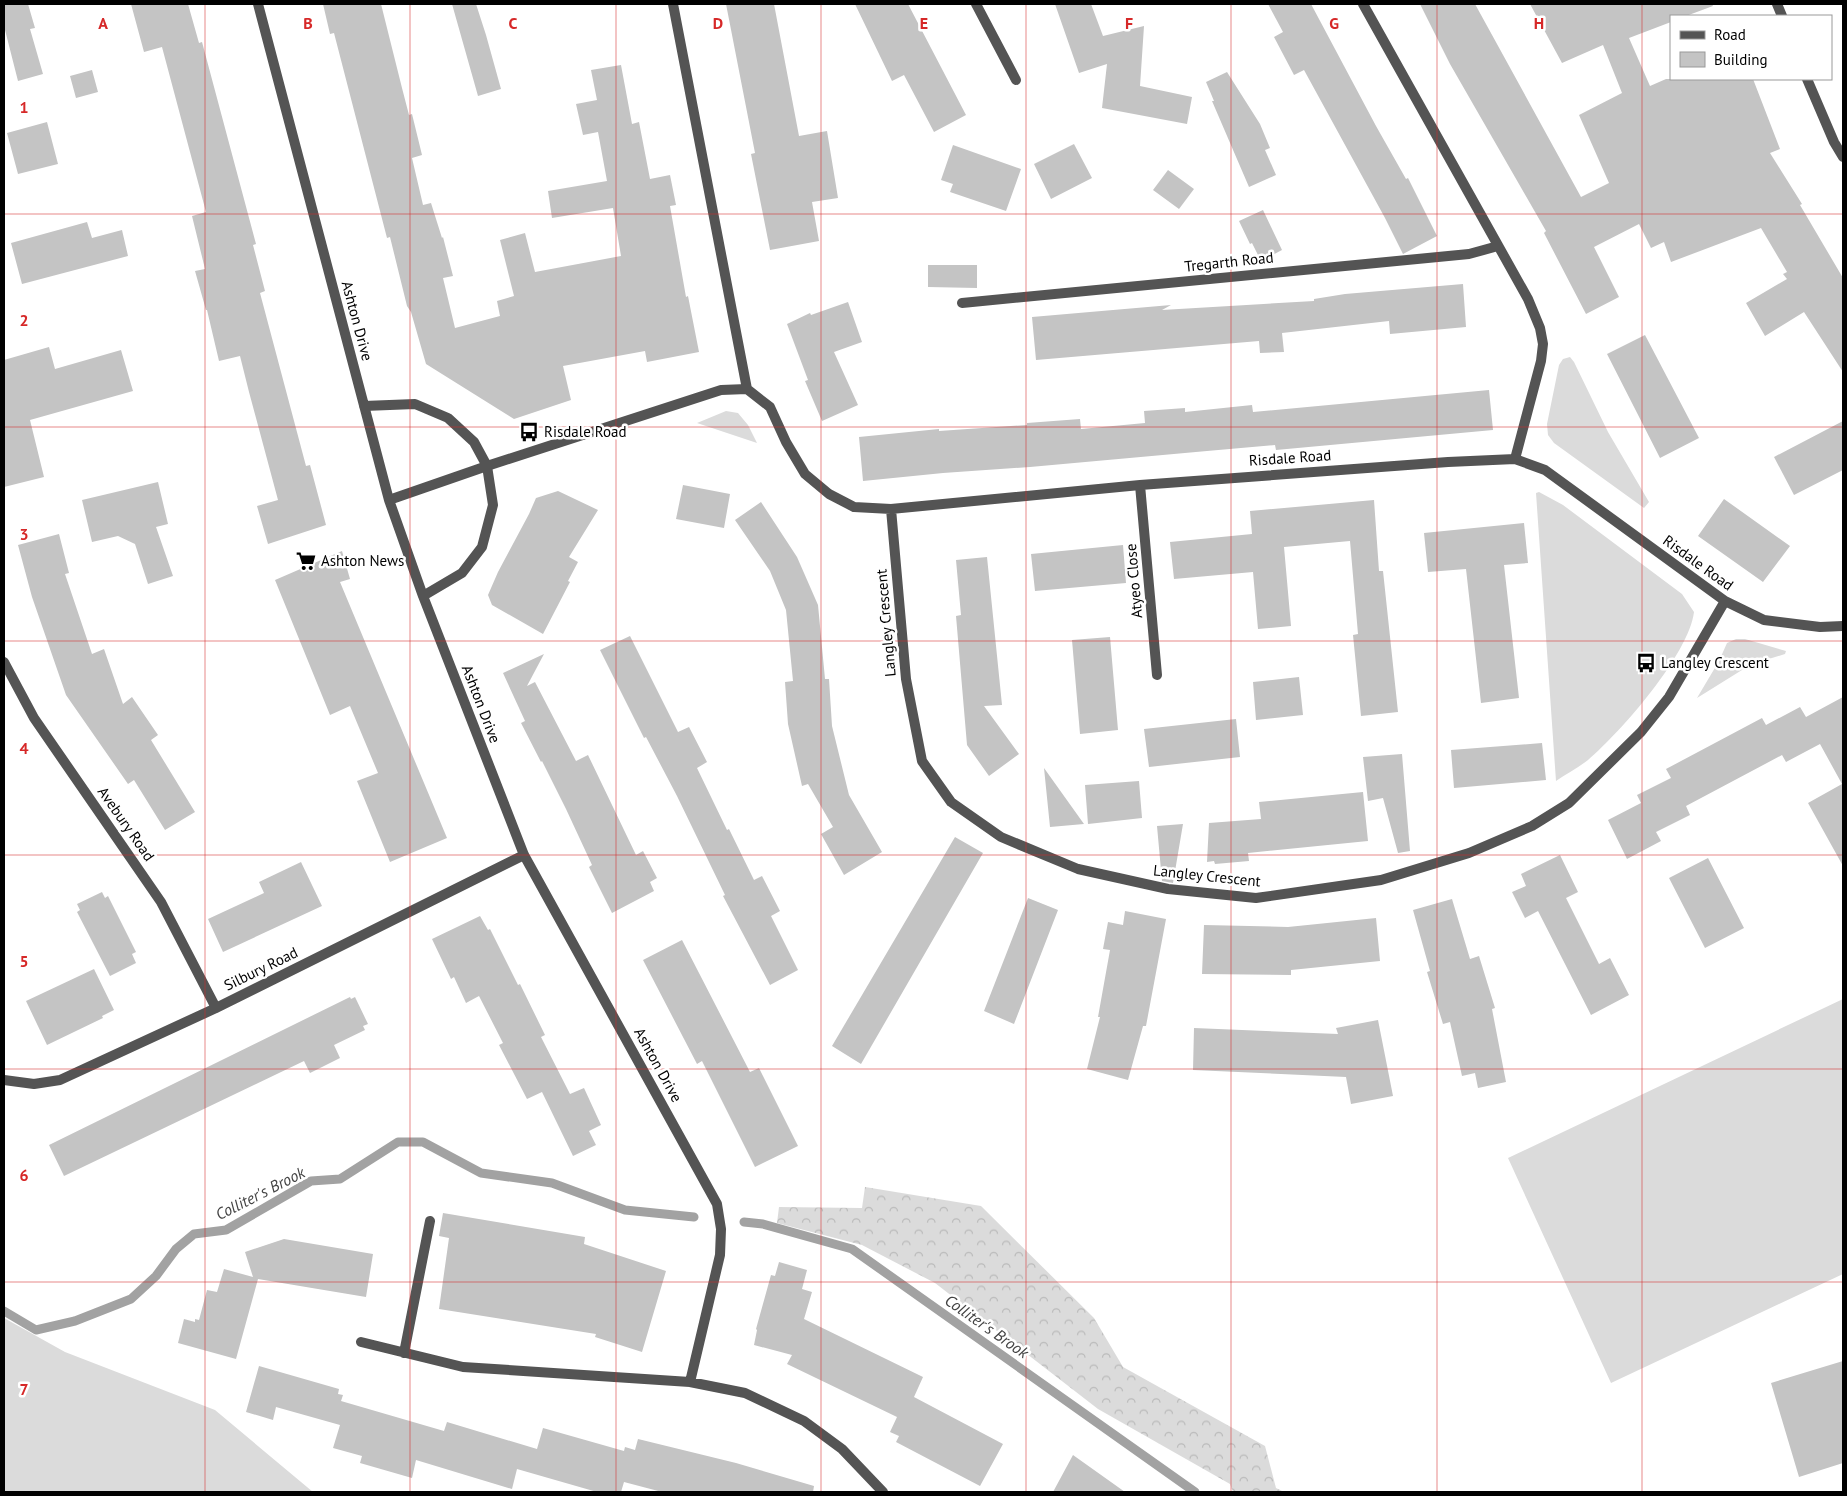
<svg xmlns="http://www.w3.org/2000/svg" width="1847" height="1496" font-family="'PT Sans',sans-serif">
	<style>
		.grass { fill: #dbdbdb }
		.forest { fill: url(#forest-crowns) }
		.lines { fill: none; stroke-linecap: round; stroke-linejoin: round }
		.stream { stroke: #a2a2a2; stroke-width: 9 }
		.building { fill: #c4c4c4 }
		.minor { stroke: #545454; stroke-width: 10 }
		.grid { fill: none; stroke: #d62828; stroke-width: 1; stroke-opacity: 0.55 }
		.labels { text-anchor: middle; stroke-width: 5; stroke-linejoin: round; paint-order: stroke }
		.street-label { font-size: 15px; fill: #000; stroke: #fff }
		.poi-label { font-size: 15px; fill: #000; stroke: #fff; text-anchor: start }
		.water-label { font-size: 16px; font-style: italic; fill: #434343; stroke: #fff }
		.grid-label { font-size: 16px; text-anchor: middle; font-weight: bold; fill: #d62828; stroke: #fff; stroke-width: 5; stroke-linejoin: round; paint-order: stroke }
	</style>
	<defs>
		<pattern id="forest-crowns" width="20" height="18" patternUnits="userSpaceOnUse" patternTransform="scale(1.25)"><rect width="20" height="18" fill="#dbdbdb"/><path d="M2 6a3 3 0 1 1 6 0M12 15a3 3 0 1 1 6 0" fill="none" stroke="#bababa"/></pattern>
	</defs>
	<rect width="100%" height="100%" fill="#fff"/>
	<path class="grass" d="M1570,357L1574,362L1608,432L1649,502L1644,508L1554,443L1548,435L1547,424L1559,365L1563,359Z
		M726,411L738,413L748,425L757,443L697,423Z
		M1539,492L1563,505L1682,594L1694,612C1689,654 1621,732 1588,760C1578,768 1566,774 1556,781L1536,493Z
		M1736,639H1745L1786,651L1785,654L1759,662L1742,670L1697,698L1719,661L1727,643Z
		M1843,999V1274L1611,1383L1508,1158Z
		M4,1318L65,1352L215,1410L313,1492H4Z"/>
	<path class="forest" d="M865,1187L981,1206L1094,1318L1123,1367L1265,1446L1276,1488L1284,1492H1233L1230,1484L1098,1409L935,1283L862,1245L777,1223L779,1207L862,1208Z"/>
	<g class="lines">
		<path class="stream" d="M744,1222L763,1224L852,1249L1195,1492
			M4,1311L36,1330L75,1321L131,1299L156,1276L176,1249L194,1234L226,1230L311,1181L340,1179L398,1142H423L481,1173L552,1183L625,1210L694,1217"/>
	</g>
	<path class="building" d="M4,4H28L35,28L30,29L43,74L18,81L4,26Z
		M131,4H188L199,43L202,42L256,244L253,245L265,291L260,293L306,466L310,465L326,525L268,544L257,506L278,500L249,392L240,356L219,361L207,310H206L195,271L205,269L192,216L206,212L162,47L144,52Z
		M323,4H381L402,88L409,115L412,114L422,155L412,158L423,205L431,203L442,238L443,237L453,276L443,278L455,328L500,316L497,301L514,296L500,240L525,233L535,272L621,256L613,208L552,218L548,191L607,181L598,132L583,135L576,104L597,100L591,70L621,65L632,124L639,122L650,179L670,175L676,205L670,206L686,297L688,296L699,352L647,362L645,351L563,366L571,400L514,419L426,364L411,312L407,306L390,237L387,238L334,33L330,34Z
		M452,4H476L486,35L501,89L478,96Z
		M726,4H774L799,136L827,131L838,198L812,202L819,241L770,250L751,154L755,153Z
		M855,4H908L966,115L934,132L904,75L892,81Z
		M1055,4H1091L1103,36L1144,26L1140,86L1192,97L1187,124L1102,108L1107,64L1079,73Z
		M1268,4H1311L1376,126L1406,179L1408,178L1437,236L1403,254L1385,218L1304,70L1294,75L1274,37L1283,32Z
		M1420,4H1475L1581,197L1609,183L1579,115L1622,93L1603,45L1562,63L1530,4H1712L1713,6L1686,16H1671V22L1629,38L1650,86L1666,79H1753L1780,149L1770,153L1802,204L1800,205L1843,278V372L1804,312L1765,336L1746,303L1787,279L1783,274L1787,272L1761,228L1671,262L1664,242L1651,248L1639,224L1594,247L1619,297L1586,314L1544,233L1546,231L1450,64Z
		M92,70L98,92L76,98L70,76Z
		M1227,72L1260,124L1270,148L1265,150L1276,175L1249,187L1212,101H1214L1206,82Z
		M47,122L58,164L18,174L7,133Z
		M1074,144L1092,178L1051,199L1034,164Z
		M953,145L1021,169L1006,211L950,192L953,184L941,180Z
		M1168,170L1194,189L1179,209L1153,190Z
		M1263,210L1282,250L1261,261L1252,243L1250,244L1239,221Z
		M87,222L92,238L122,230L128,256L22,284L11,243Z
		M928,265H977V288L928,287Z
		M1463,284L1466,327L1390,334L1389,321L1282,333L1284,352L1260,353L1259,341L1036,360L1032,317L1171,305L1162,310L1314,301V299L1345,294Z
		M848,302L862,342L834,352L858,405L822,421L805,381L808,380L787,324L810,313L811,315Z
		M1645,335L1699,438L1660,458L1607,354Z
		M49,347L55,369L121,350L133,391L30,420L44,477L4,487V360Z
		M1489,390L1493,430L1276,450L1275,445L1207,451L1030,467L943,473L863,481L859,437L939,429V431L1027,425V423L1080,419L1081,429L1145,423L1144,411L1185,408V412L1252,405L1253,412Z
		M1843,421V470L1794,495L1774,457Z
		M158,482L168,524L156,527L173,576L148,584L135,544L118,536L92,542L82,500Z
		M683,485L730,494L724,528L676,519Z
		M558,491L598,510L569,557L578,562L568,581L570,582L543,634L492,605L488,595L498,572L529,514L536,498Z
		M1724,499L1790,546L1763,582L1698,536Z
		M1374,500L1379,571H1383L1398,712L1361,716L1353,635L1358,634L1350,541L1284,547L1291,626L1258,629L1253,572L1174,579L1170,542L1252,534L1250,511Z
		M761,502L797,557L818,605L825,679H829L832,726L849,795L882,852L844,875L821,834L833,827L808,784L802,786L788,724L785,682L793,681L786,610L770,571L735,520Z
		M1524,523L1528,563L1504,565L1519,698L1481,703L1466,569L1428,572L1424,533Z
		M59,534L69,573L65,574L92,654L104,649L123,704L132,697L158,735L151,740L195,812L165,830L134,780L128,784L66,695L32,597L18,545Z
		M1123,545L1126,583L1035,591L1031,554Z
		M342,551L350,579L340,582L447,838L390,862L357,781L378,773L350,706L330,715L275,580Z
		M987,557L1002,705L984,706L1019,754L989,776L967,745L956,616L961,615L956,560Z
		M630,636L678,732L689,727L707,762L697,768L727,830L729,829L754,880L762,876L780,911L771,916L798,970L770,985L723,896L725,895L677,796L646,737L644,738L600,650Z
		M1110,637L1118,730L1080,734L1072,640Z
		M544,654L527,686L535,682L576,761L588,755L636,855L643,851L657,878L650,882L654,891L612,913L589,867L592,865L566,809L542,761L541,762L521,723L525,721L503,673Z
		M1299,677L1303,715L1256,720L1253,682Z
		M1843,697V866L1808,803L1842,784L1820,744L1786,762L1782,755L1686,806L1690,815L1656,832L1661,841L1627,859L1608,820L1641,803L1637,795L1671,778L1666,769L1762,718L1766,725L1800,707L1806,717Z
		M1236,719L1240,757L1149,767L1144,729Z
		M1542,743L1546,780L1454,788L1451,750Z
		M1402,754L1410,851L1398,853L1383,798L1368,801L1363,757Z
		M1044,768L1084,824L1050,827Z
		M1139,781L1142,818L1088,824L1085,785Z
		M1363,792L1368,841L1248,853L1249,861L1215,864L1214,861L1207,862L1209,823L1261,819L1259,802Z
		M1183,824L1173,883L1162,881L1157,826Z
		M955,837L983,853L861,1064L832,1046Z
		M1560,855L1578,892L1566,898L1599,964L1610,958L1629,995L1591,1015L1538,911L1525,918L1512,892L1526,886L1521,874Z
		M1708,858L1744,928L1705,948L1669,878Z
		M301,862L322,906L223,952L208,919L264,893L259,882Z
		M102,892L105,898L108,896L136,952L132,954L136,963L110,976L77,912L80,910L77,904Z
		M1028,898L1058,910L1014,1024L984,1011Z
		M1452,899L1470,959L1479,956L1495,1008L1492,1009L1506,1082L1478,1088L1475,1073L1462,1076L1450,1022L1443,1024L1427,972L1430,971L1413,910Z
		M1125,911L1166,919L1146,1026H1143L1128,1080L1087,1069L1100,1017H1098L1110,950L1103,949L1108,922L1123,925Z
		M480,916L488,930L490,929L518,985L520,984L545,1035L541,1037L570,1094L584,1088L601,1125L589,1131L596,1145L573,1156L542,1092L527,1099L499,1045L503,1043L479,996L466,1003L454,977L451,979L432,939Z
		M1376,918L1380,961L1291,970V975L1202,974L1204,925L1288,927Z
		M682,940L750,1072L759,1068L798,1146L755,1167L702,1061L697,1064L643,960Z
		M94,969L114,1010L102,1016L103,1018L47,1045L26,1001Z
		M350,997L351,999L355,997L368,1024L363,1026L365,1030L334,1045L340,1058L310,1073L304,1061L64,1176L49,1145Z
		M1378,1020L1393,1096L1351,1104L1346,1077L1193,1070L1194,1028L1338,1034L1336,1028Z
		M443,1213L585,1237L584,1244L666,1271L642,1352L595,1337L596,1334L439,1309L449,1238L439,1236Z
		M284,1239L373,1254L366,1297L258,1279L236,1359L178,1343L184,1319L195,1322V1319L199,1320L207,1290L217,1292L224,1269L253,1277L245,1252Z
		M779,1262L807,1270L802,1289L812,1292L804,1319L923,1377L914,1397L1003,1444L980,1486L896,1442L899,1436L890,1432L897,1417L787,1364L792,1355L754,1345L757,1330L756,1329L771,1275L775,1276Z
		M1843,1361V1463L1799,1477L1771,1383Z
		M259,1366L339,1389L338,1394L343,1395L341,1401L444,1431L447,1422L537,1449L543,1428L624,1451L625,1447L635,1450L638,1439L736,1463L814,1486L813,1492H662L624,1482L621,1492H597L517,1469L512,1489L416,1460L412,1478L360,1463L362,1456L333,1448L340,1425L276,1407L273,1420L246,1412Z
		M1073,1455L1125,1492H1053Z"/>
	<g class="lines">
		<path class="minor" d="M258,4L389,500L423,596L524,855L717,1204L721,1229L720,1255L690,1382
			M673,4L747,389L770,407L786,442L805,474L829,494L854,507L891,509L1140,485L1448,462L1515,459L1545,470L1725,601L1764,620L1820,627L1843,626
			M976,4L1016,80
			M1363,4L1528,299L1540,328L1543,344L1541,361L1515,459
			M1777,4L1782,16
			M1807,79L1834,142L1843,157
			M962,303L1469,254L1498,246
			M364,406L415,404L448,418L474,442L487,466L493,505L482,547L462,573L423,596
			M1140,485L1157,675
			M389,500L487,466L721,390L747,389
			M891,509L906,679L922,761L951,802L1001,837L1078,869L1168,889L1256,898L1381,880L1469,853L1532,826L1569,803L1641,732L1669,697L1725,601
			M4,662L34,718L161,902L216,1008
			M4,1080L34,1084L60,1080L216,1008L524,855
			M361,1342L463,1367L690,1382L745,1393L804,1421L842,1449L883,1492
			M404,1353L430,1221"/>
	</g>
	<path class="grid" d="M205,4V1492M410,4V1492M616,4V1492M821,4V1492M1026,4V1492M1231,4V1492M1437,4V1492M1642,4V1492M4,214H1843M4,427H1843M4,641H1843M4,855H1843M4,1069H1843M4,1282H1843"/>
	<defs>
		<symbol id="bus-bare" viewBox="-9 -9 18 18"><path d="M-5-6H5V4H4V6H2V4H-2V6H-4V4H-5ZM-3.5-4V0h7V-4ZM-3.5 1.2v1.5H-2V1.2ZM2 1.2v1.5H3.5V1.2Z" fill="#000" stroke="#fff" stroke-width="2.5" paint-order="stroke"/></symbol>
		<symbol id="supermarket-bare" viewBox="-9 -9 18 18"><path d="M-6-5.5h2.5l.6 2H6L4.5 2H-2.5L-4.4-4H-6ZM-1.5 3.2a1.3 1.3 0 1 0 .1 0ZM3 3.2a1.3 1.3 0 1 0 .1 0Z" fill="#000" stroke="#fff" stroke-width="2.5" paint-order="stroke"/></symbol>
	</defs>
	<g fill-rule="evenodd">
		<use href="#bus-bare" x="515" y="418" width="28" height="28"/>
		<use href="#supermarket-bare" x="292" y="547" width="28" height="28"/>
		<use href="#bus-bare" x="1632" y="649" width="28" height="28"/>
	</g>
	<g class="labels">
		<g class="street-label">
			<text transform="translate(1229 262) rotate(-6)" y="5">Tregarth Road</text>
			<text transform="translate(357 321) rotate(75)" y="5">Ashton Drive</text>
			<text transform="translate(1290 458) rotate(-4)" y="5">Risdale Road</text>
			<text transform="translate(1698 563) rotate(36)" y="5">Risdale Road</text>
			<text transform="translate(1134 581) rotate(-95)" y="5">Atyeo Close</text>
			<text transform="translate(886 623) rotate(-95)" y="5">Langley Crescent</text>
			<text transform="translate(481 704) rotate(69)" y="5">Ashton Drive</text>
			<text transform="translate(126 824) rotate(55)" y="5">Avebury Road</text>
			<text transform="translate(1207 876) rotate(6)" y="5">Langley Crescent</text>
			<text transform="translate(261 969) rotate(-26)" y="5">Silbury Road</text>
			<text transform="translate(658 1065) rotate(61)" y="5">Ashton Drive</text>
		</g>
		<g class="poi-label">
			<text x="544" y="437">Risdale Road</text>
			<text x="321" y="566">Ashton News</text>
			<text x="1661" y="668">Langley Crescent</text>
		</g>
		<g class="water-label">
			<text transform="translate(260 1193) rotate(-27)" y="6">Colliter's Brook</text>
			<text transform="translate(987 1326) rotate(35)" y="6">Colliter's Brook</text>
		</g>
	</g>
	<g class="grid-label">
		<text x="103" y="29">A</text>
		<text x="308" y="29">B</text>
		<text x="513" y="29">C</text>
		<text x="718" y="29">D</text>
		<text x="924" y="29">E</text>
		<text x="1129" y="29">F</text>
		<text x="1334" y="29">G</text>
		<text x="1539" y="29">H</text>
		<text x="24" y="113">1</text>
		<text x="24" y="326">2</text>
		<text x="24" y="540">3</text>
		<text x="24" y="754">4</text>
		<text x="24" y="967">5</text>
		<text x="24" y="1181">6</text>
		<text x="24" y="1395">7</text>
	</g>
	<rect width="1847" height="1496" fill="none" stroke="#000000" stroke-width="10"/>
	<rect x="1670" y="15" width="162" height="65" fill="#ffffff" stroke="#999999"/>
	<rect x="1680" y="31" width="25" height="8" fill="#545454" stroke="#999999"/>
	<text x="1714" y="40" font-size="15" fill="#000000">Road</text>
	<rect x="1680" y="52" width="25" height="15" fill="#c4c4c4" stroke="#999999"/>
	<text x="1714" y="65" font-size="15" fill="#000000">Building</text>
</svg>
